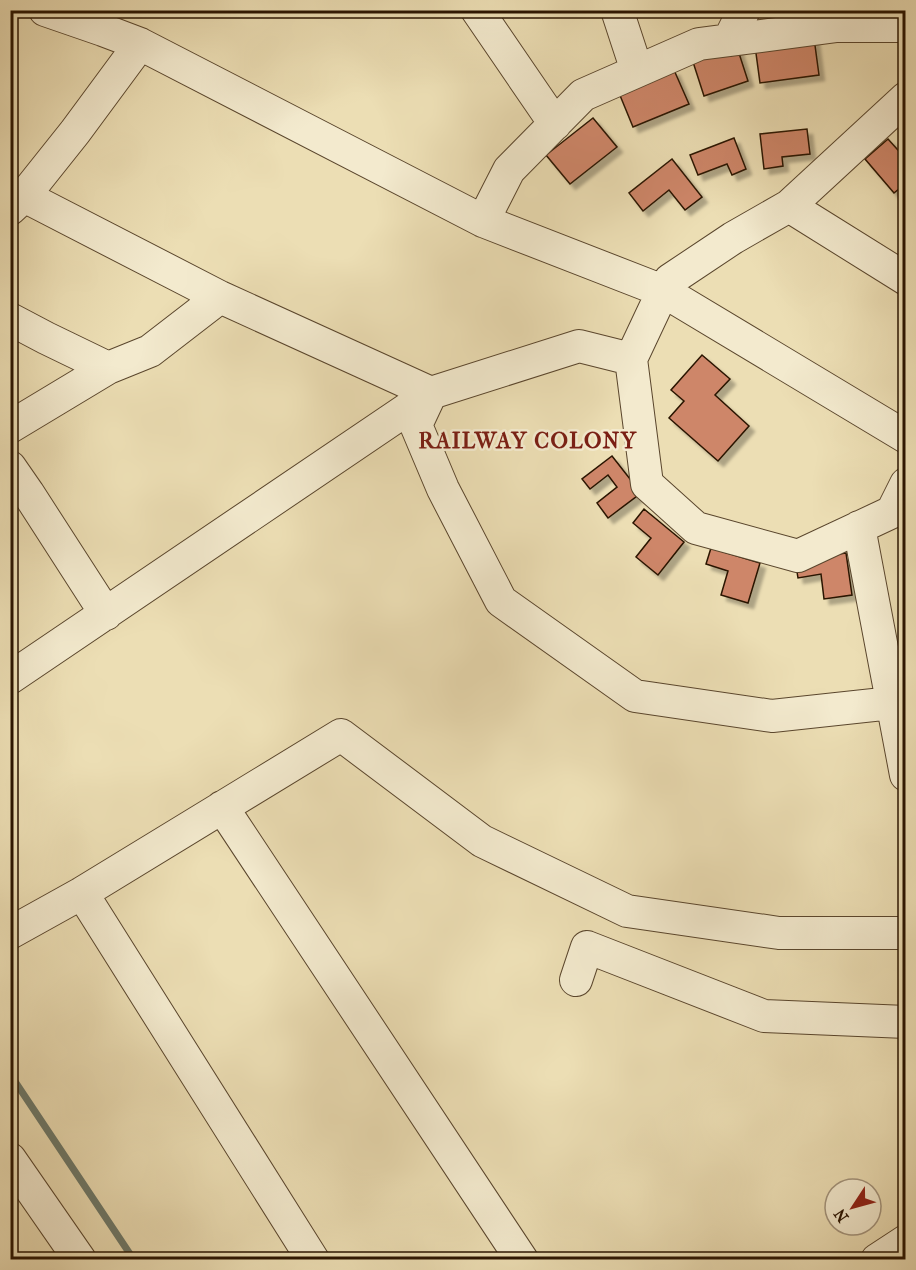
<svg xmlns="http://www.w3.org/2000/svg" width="916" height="1270" font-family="'IM FELL French Canon',serif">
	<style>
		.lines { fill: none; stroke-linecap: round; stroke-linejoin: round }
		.stream { stroke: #6d796a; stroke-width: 7 }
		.building { fill: #ce8669; stroke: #2a1400; stroke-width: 1.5; filter: url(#shadow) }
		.minor-casing { stroke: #5a462d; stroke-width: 34 }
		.minor { stroke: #f3eace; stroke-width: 32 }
		.labels { text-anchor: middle; stroke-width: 5; stroke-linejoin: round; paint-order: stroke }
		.district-label { font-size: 22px; font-weight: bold; letter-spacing: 1.5px; fill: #7a1f14; stroke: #f3eace }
	</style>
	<defs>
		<filter id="shadow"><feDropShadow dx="5.5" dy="5.5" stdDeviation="1.5" flood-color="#0004"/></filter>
	</defs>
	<rect width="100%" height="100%" fill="#ecdeb4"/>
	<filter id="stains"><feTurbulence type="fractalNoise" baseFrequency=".00333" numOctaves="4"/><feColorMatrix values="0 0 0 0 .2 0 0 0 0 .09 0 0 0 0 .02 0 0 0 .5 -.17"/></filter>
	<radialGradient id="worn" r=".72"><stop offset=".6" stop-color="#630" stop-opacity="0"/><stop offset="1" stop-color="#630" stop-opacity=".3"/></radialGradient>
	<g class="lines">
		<path class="stream" d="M10,1074L134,1260"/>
	</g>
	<path class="building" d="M814,38L819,75L760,83L755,46Z
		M737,47L748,81L704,96L693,62Z
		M674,70L689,104L633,127L619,93Z
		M593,118L617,147L570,184L546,155Z
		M807,129L810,154L782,157L783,166L764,169L760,134Z
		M734,138L746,169L732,175L727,164L698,175L690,155Z
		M888,139L906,159V183L894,193L865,159Z
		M672,159L702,197L685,210L669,190L643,211L629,193Z
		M702,355L730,379L715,395L749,426L718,461L669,418L684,401L671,390Z
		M612,456L641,493L608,518L597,503L617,487L608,475L590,489L582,479Z
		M644,509L684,542L658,575L636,557L651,538L633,523Z
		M711,548L760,563L748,603L721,595L728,571L706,564Z
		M846,553L852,595L824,599L821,574L798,578L795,560Z"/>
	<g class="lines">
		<defs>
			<path id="minor" d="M45,10L103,30L140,44L483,221L663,291L906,437
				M477,10L555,124
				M617,10L637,71
				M729,40L744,10
				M24,196L220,297L431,393L416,425L443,489L501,601L635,696L772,716L892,703L906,706
				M789,206L906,98
				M10,209L24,196L75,132L140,44
				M483,221L509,170L583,95L699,44L837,26H906
				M906,279L789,206L733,238L670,280L663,291L631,359L647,484L696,528L798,556L892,512L906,484
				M10,319L46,338L108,368L150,351L220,297
				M10,427L108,368
				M10,467L28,493L106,614
				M859,527L906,775
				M10,678L431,393L579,346L631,359
				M222,807L522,1260
				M82,893L313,1260
				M10,933L82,893L341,735L482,841L627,911L779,933H906
				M576,980L587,947L764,1016L906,1022
				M10,1159L80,1260
				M877,1260L906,1241"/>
		</defs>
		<use href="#minor" class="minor-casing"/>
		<use href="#minor" class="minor"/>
	</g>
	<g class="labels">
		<g class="district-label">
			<text x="528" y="448">RAILWAY COLONY</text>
		</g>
	</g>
	<rect width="916" height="1270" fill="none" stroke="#ecdeb4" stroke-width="36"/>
	<rect x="12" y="12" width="892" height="1246" fill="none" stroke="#2a1400" stroke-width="3"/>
	<rect x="18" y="18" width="880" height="1234" fill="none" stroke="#2a1400" stroke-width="1.5"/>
	<g transform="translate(853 1207) rotate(234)"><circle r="28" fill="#f3eace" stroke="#a3947c" stroke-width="1.5"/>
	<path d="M0-4.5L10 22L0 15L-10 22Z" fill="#8f2418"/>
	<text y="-9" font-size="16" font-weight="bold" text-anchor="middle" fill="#2a1400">N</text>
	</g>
	<rect width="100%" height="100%" filter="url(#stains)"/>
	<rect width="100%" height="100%" fill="url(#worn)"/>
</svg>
